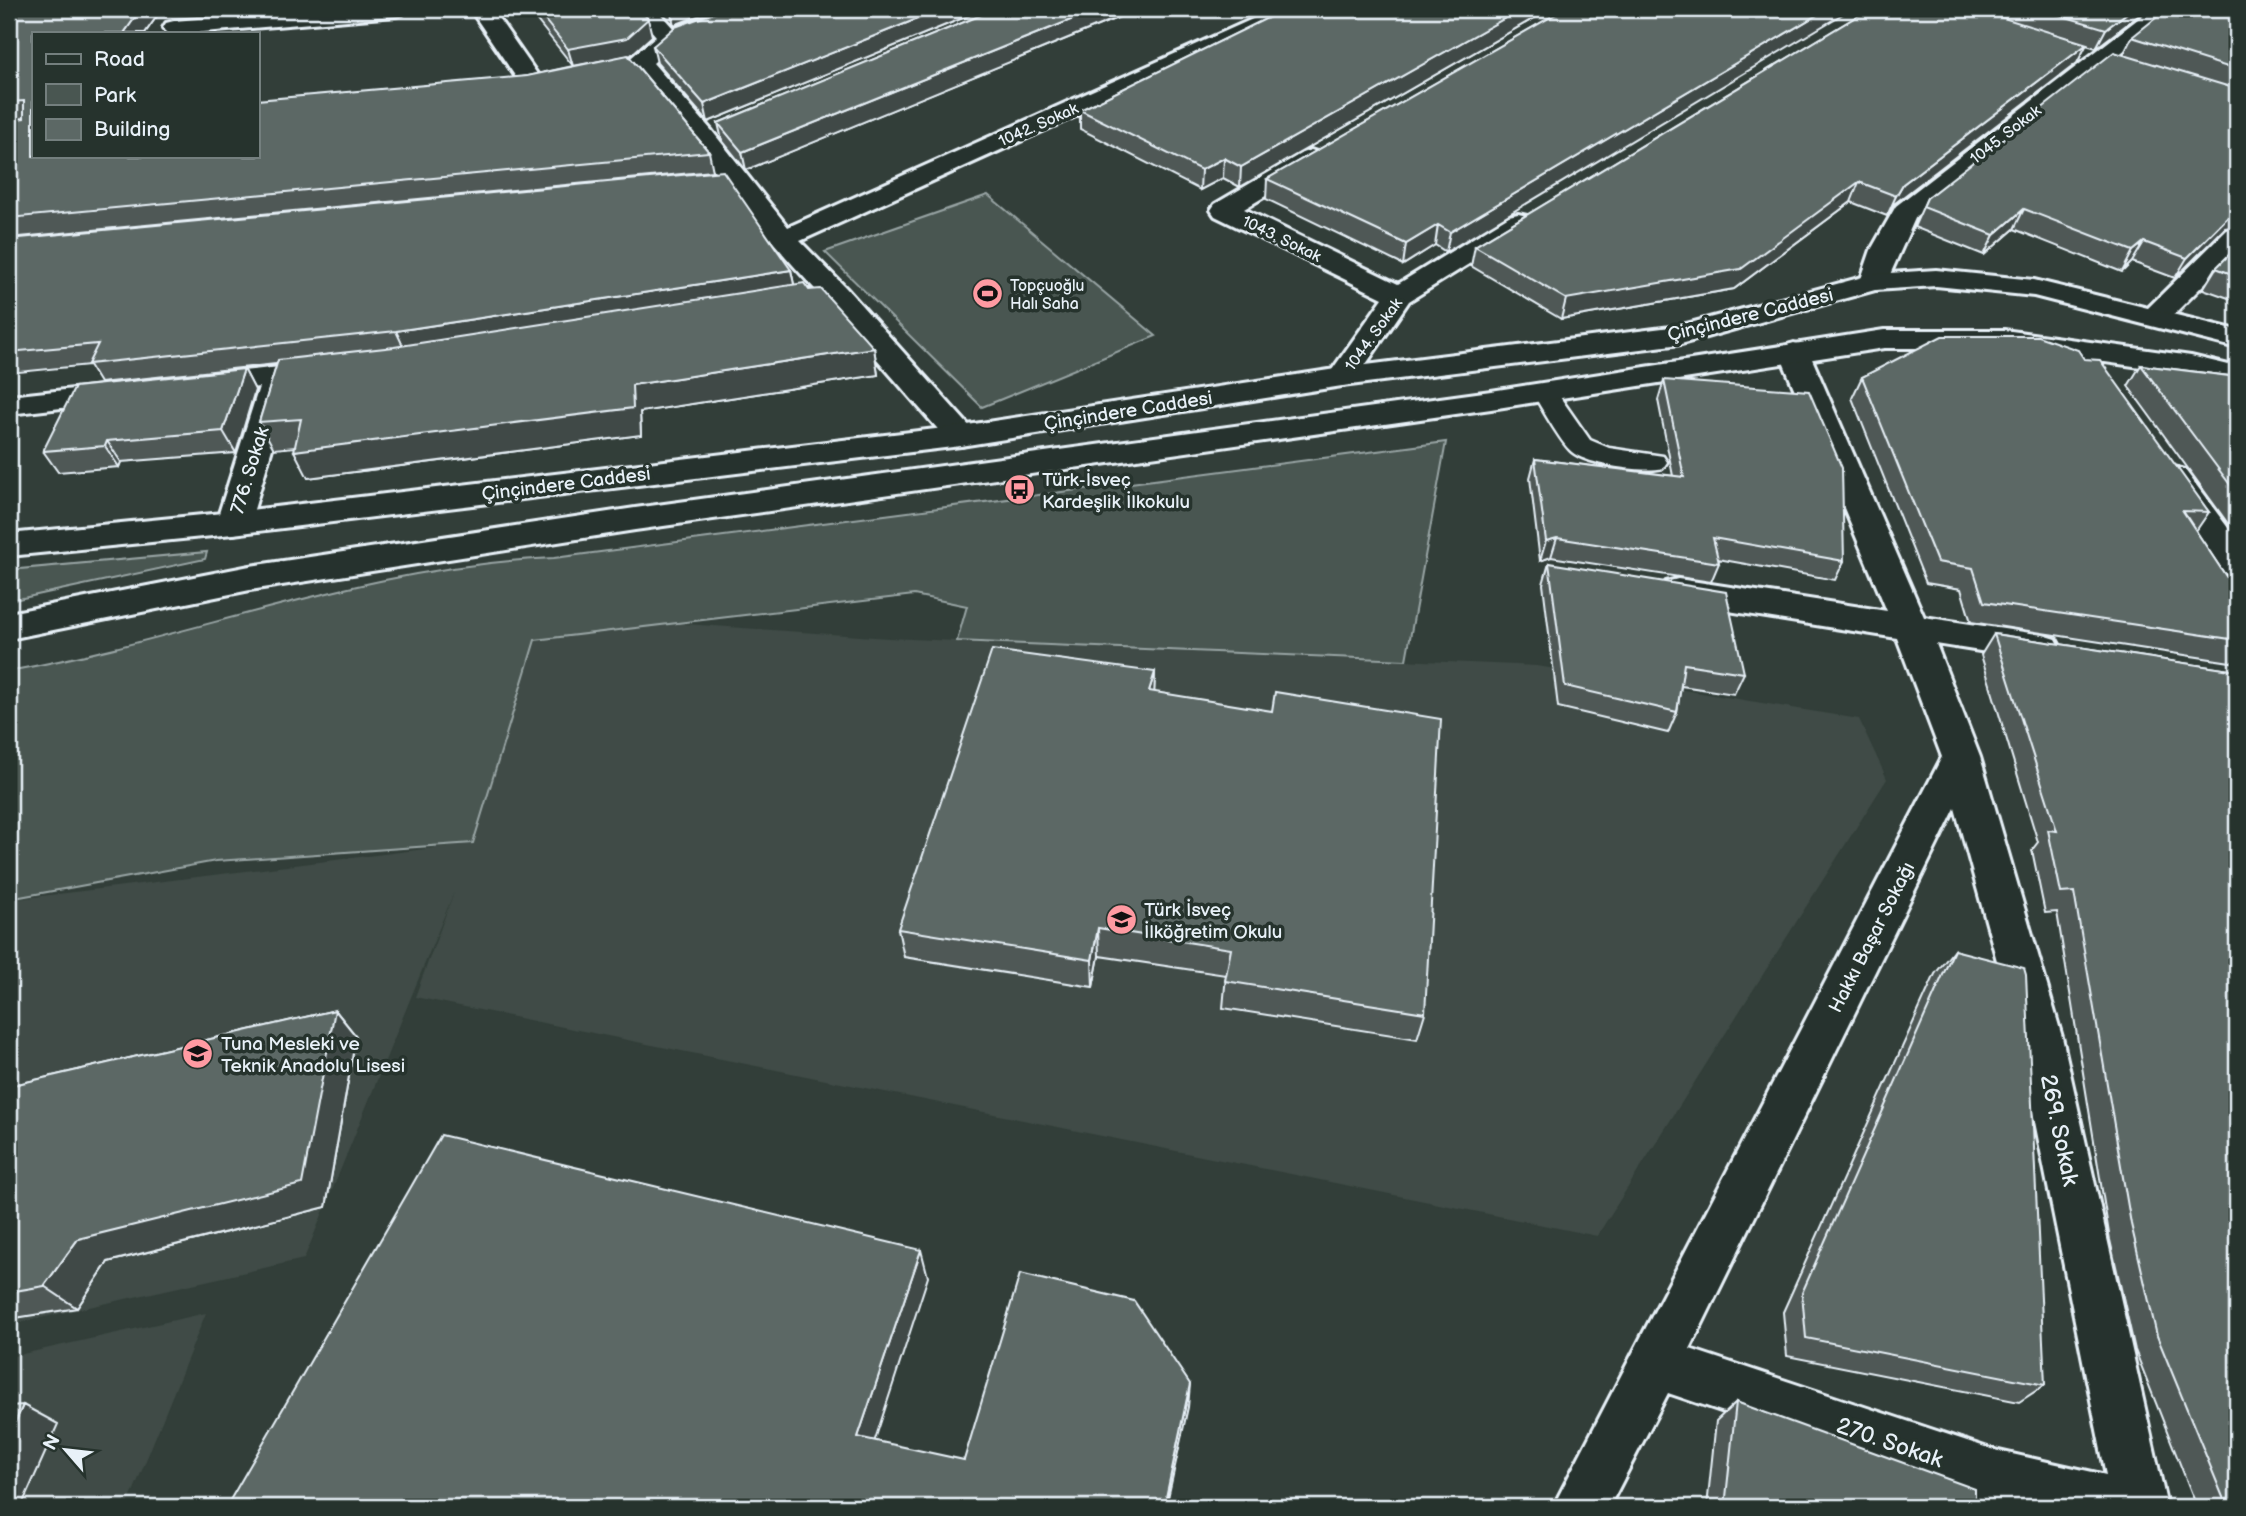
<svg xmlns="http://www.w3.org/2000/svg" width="2246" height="1516" font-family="'Balsamiq Sans',sans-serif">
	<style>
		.built { fill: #3f4b46 }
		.green { fill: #495651; stroke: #98a4a4; stroke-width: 2 }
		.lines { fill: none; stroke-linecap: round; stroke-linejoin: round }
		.service-casing { stroke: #e8f1f8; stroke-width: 5 }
		.minor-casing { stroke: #e8f1f8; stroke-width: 6 }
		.secondary-casing { stroke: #e8f1f8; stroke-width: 6 }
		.service { fill: #26332d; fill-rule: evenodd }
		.minor { fill: #26332d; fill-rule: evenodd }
		.secondary { fill: #26332d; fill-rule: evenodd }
		.wall { fill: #4f5957; stroke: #e8f1f8; stroke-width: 2 }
		.shaded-wall { fill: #404947; stroke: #e8f1f8; stroke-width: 2 }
		.building { fill: #5c6865; stroke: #e8f1f8; stroke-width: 2 }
		.labels { text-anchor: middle; stroke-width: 7; stroke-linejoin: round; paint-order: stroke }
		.far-street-label { font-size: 16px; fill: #e8f1f8; stroke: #26332d }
		.far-poi-label { font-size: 16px; fill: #e8f1f8; stroke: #26332d; text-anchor: start }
		.street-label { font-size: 19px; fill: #e8f1f8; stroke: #26332d }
		.poi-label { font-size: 19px; fill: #e8f1f8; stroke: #26332d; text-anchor: start }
		.near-street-label { font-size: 23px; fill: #e8f1f8; stroke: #26332d }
	</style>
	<rect width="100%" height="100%" fill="#323e39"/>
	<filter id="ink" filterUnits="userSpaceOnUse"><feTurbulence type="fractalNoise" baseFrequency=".0143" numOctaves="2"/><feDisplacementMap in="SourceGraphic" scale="14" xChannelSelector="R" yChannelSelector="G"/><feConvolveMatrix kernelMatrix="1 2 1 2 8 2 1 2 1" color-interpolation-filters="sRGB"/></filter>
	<g filter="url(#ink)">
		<path class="built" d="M671,623L889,638L1537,666L1859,719L1887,779L1597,1236L415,997L454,892L304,1259L9,1325V900L473,843L535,640Z
			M206,1313L127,1507H9V1357Z"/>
		<path class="green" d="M988,195L1156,336L982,407L825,252Z
			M1446,442L1406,660L957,641L967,606L914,595L535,640L473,843L216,861L9,899V671C191,638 368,565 554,558Z
			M207,552L205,559L9,601V570Z"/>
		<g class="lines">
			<defs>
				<path id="service" d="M1544,384L1553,387L1590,440L1609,448L1663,456L1667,462L1663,468C1644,473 1588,465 1572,452C1560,442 1541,406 1532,392L1535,387Z"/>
				<path id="minor" d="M320,9H406L403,14L395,16L192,33H168L163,28L166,23L174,21Z
					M470,9H492L544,84L540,89H524Z
					M633,9H656L673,28L723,9H754L751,14L677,42L653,63L712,131L788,227L1275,9H1304L1301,14L800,241L846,288L972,429L977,436L972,443L961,446L950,443L829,304L776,312L766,309L762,303L766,297L815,289C750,220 695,143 634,70L582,81L574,79L570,74L574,69L632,57L656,36Z
					M2151,9H2176L1916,216L1884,288L1874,290L1864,288L1860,282L1871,250L1896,206Z
					M1311,150L1320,153L1324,158L1320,163L1244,209L1398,284L1509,216L1518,214L1527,216L1531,222L1527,228L1409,301L1353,383L1342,386L1331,383L1327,377L1383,298L1215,216L1211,210L1215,204L1302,153Z
					M2237,228V251L2165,323L2155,326L2145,323L2141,317L2145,311L2227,230Z
					M1794,343L1804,346L1809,352L1924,617L2043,635L2056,639L2061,648L2056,657L2043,661L1936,644L1980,757L2062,1037L2167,1507H2008L1994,1504L1668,1393L1609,1507H1553L1942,757L1897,638L1678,603L1666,600L1661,591L1666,582L1678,579L1887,611L1779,352L1784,346ZM1955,808L2018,1037L2106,1475L1994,1450L1690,1349Z
					M325,362L336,365L340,371L336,377L291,384L250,523L245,531L233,534L221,531L216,523L259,387L197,394L186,391L182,385L186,379L197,376Z
					M120,384L131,386L135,393L131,400L9,414V396Z
					M2174,467L2185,470L2237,540V577L2225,573L2158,477L2163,470Z"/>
				<path id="secondary" d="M1936,270L2034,280L2237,330V348L2034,296L1936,286L1875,290L1681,344L1342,386L961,446L233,534L9,556V534L233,512L961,426L1342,368L1679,326L1874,274Z
					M1884,330H2004L2191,356L2237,367V385L2191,374L2004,348H1884L1491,409L635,530L250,590L9,639V613L250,566L635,508L1491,391Z"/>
			</defs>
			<use href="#service" class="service-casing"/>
			<use href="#minor" class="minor-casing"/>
			<use href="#secondary" class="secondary-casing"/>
			<use href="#service" class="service"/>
			<use href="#minor" class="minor"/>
			<use href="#secondary" class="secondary"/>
		</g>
		<path class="wall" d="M9,9H162L145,33H33V156L527,76L573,66L528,9H640L652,36L631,55H628L709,152L713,171L9,238Z
			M659,9H716L674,25Z
			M725,9H985L708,122L657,63L653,46Z
			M996,9H1139L746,170L722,140L718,123Z
			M1286,9H1550L1240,187L1223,178L1200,190L1080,129V110Z
			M1565,9L1446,252L1435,245L1403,265L1266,199L1267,179Z
			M1869,9H2147L2096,48L2086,45L2077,63L1894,204L1887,216L1851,202L1734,289L1561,319L1471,266L1475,246Z
			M2237,9V226L2225,228L2175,278L2132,262L2122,272L2014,229L1984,255L1914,227L1927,198L2123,55L2132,37Z
			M9,239L791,270L794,285L809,290L874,348L878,375L640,412L641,435L308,478L295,447L274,449L259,422L277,364L100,383L89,365L9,373Z
			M2237,247V301L2203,289L2216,268Z
			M2084,359L2209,512L2196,531L2237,593V663L1971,622L1961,589L1926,583L1852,398L1862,377Z
			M2141,365L2237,377V536L2128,386Z
			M244,369L255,390L236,453L121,462L119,467L58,472L43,451Z
			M1664,380L1844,561L1835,580L1718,559L1719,563L1711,582L1551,557L1540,561L1530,478L1535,459L1673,476L1658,400Z
			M1549,563L1744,673L1734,694L1681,686L1677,712L1668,733L1558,707L1543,584Z
			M1994,634L2237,671V1507H2197L2135,1350L2110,1240L2057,912L2045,913L2032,850L2038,842L1981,655Z
			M1155,672L1154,692L1425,1013L1417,1039L1223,1008L1226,975L1099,956L1093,987L904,957L898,929Z
			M1954,950L2045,1385L2019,1402L1787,1356L1783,1312L1935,974Z
			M335,1010L356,1036L326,1207L108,1262L77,1308L9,1319V1086Z
			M1736,1402L1975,1507H1707L1716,1421Z"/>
		<path class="shaded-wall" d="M141,9H162L145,33H124Z
			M670,9H716L674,25Z
			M942,9H985L708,122L704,104Z
			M1098,9H1139L746,170L742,152Z
			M1521,9H1550L1240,187L1241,167Z
			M1827,9H1851L1446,252L1450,232Z
			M2132,9H2147L2096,48L2106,29Z
			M648,19L652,36L631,55L573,66L568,49Z
			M2087,44L2077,63L1894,204L1887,216L1896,196L1903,184Z
			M1224,158L1223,178L1200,190L1201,170Z
			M1859,182L1851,202L1734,289L1561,319L1566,299Z
			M2237,208V226L2225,228L2175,278L2187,258Z
			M2024,209L2014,229L1984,255L1994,235Z
			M1438,225L1435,245L1403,265L1406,244Z
			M2144,242L2132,262L2122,272L2133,251Z
			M791,270L795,289L405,350L396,331Z
			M874,348L878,375L640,412L641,435L308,478L294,451L632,385Z
			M244,369L255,390L236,453L223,431Z
			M107,441L121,462L119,467L105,446Z
			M1557,538L1551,557L1540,561L1546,541Z
			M1155,672L1154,702L1149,691Z
			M1098,928L1099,956L1093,987L1092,960Z
			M335,1010L356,1036L326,1207L108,1262L77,1308L44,1286L78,1239Z
			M921,1250L928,1277L869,1458L858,1437Z
			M1190,1384L1188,1407L1166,1507H1164Z
			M23,1405L58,1424L21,1507H9V1436Z"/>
		<path class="building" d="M9,9H141L124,33H33V156H257V100L527,76L628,55L709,152L9,218V120L24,118V101L9,102Z
			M536,9H640L648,19L627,38L568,49Z
			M725,9H942L704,104L653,46L675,27Z
			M996,9H1098L742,152L718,123Z
			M1286,9H1521L1241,167L1224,158L1201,170L1080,110Z
			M1565,9H1827L1450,232L1438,225L1406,244L1267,179Z
			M1869,9H1975L2087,44L1903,184L1896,196L1859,182L1741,269L1566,299L1475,246Z
			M2039,9H2132L2106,29Z
			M2167,9H2237V70L2132,37Z
			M2114,52L2237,89V208L2187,258L2144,242L2133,251L2024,209L1994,235L1923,207L1927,198Z
			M723,171L791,270L396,331L88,364L98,344L9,352V239Z
			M2237,247V276L2216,268Z
			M804,283L809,290L821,289L874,348L632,385L633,408L294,451L301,419L259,422L278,360L394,347Z
			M1942,336H2038L2078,350L2084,359L2100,360L2209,512L2183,511L2237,593V640L1984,602L1973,568L1937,562L1862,377Z
			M2141,365L2237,377V494Z
			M244,369L223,431L107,441L105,446L43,451L75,387Z
			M1664,380L1809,391L1842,468L1844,561L1713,538L1719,563L1557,538L1546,541L1535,459L1684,477Z
			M1549,563L1726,592L1744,673L1684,664L1677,712L1565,686Z
			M1994,634L2237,671V1507H2227L2157,1336L2131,1224L2074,892L2061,893L2048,830L2057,831Z
			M992,650L1155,672L1149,691L1272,711L1275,692L1441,719L1425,1013L1225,981L1231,949L1098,928L1092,960L898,929Z
			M1954,950L2024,968L2026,975L2045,1385L1806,1338L1802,1293Z
			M335,1010L302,1184L78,1239L44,1286L9,1292V1086Z
			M441,1135L921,1250L858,1437L964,1460L1020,1274L1134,1301L1190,1384L1164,1507H226Z
			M1736,1402L1975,1489V1507H1725Z
			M23,1405L9,1436V1406Z"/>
	</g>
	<defs>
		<symbol id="stadium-disc" viewBox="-11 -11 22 22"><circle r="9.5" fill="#ff9aa2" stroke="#26332d"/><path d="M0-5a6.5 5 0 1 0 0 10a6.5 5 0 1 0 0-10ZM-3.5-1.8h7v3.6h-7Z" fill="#111"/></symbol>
		<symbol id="bus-disc" viewBox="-11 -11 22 22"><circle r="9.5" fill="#ff9aa2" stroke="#26332d"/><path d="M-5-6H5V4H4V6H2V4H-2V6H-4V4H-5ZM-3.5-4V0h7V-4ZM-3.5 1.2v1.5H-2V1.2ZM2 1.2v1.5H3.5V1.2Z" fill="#111"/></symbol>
		<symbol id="school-disc" viewBox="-11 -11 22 22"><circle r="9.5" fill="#ff9aa2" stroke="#26332d"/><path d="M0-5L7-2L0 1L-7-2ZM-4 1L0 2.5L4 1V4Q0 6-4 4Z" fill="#111"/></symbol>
	</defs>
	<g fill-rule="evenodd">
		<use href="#stadium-disc" x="970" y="276" width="35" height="35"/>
		<use href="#bus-disc" x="1002" y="472" width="35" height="35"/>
		<use href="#school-disc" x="1104" y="902" width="35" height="35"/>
		<use href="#school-disc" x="180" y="1036" width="35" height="35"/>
	</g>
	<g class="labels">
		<g class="far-street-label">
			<text transform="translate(1038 124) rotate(-24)" y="6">1042. Sokak</text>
			<text transform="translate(2005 134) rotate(-38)" y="6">1045. Sokak</text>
			<text transform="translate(1282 238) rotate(26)" y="6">1043. Sokak</text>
			<text transform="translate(1373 334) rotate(-54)" y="6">1044. Sokak</text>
		</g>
		<g class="far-poi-label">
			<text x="1010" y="291">Topçuoğlu<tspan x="1010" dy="18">Halı Saha</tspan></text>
		</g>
		<g class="street-label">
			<text transform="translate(1750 314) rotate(-14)" y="7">Çinçindere Caddesi</text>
			<text transform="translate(1128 410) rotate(-9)" y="7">Çinçindere Caddesi</text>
			<text transform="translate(249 470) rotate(-73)" y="7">776. Sokak</text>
			<text transform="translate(566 483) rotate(-7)" y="7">Çinçindere Caddesi</text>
			<text transform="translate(1871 937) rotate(-63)" y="7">Hakkı Başar Sokağı</text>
		</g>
		<g class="poi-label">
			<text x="1042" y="486">Türk-İsveç<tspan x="1042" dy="22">Kardeşlik İlkokulu</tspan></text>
			<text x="1144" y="916">Türk İsveç<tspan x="1144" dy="22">İlköğretim Okulu</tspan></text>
			<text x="221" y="1050">Tuna Mesleki ve<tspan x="221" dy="22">Teknik Anadolu Lisesi</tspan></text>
		</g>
		<g class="near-street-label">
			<text transform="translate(2060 1130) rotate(78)" y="8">269. Sokak</text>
			<text transform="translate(1890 1442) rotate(19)" y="8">270. Sokak</text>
		</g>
	</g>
	<rect width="2246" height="1516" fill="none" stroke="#26332d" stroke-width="35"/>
	<rect x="18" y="18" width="2211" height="1481" fill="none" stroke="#e8f1f8" stroke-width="2.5" filter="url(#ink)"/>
	<rect x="32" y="32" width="228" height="126" fill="#26332d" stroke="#747f7e" stroke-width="2"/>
	<rect x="46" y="54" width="35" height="10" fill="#26332d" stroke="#747f7e" stroke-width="2"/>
	<text x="94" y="66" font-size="21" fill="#e8f1f8">Road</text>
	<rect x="46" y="84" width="35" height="21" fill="#495651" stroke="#747f7e" stroke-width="2"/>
	<text x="94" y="102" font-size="21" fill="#e8f1f8">Park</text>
	<rect x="46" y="119" width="35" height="21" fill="#5c6865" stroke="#747f7e" stroke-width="2"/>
	<text x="94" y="136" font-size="21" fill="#e8f1f8">Building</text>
	<g transform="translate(66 1450) rotate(298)" stroke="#26332d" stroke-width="5" paint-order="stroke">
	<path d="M0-5L12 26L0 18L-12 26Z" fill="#e8f1f8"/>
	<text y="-10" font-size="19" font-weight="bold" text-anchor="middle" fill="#e8f1f8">N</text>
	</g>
</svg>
